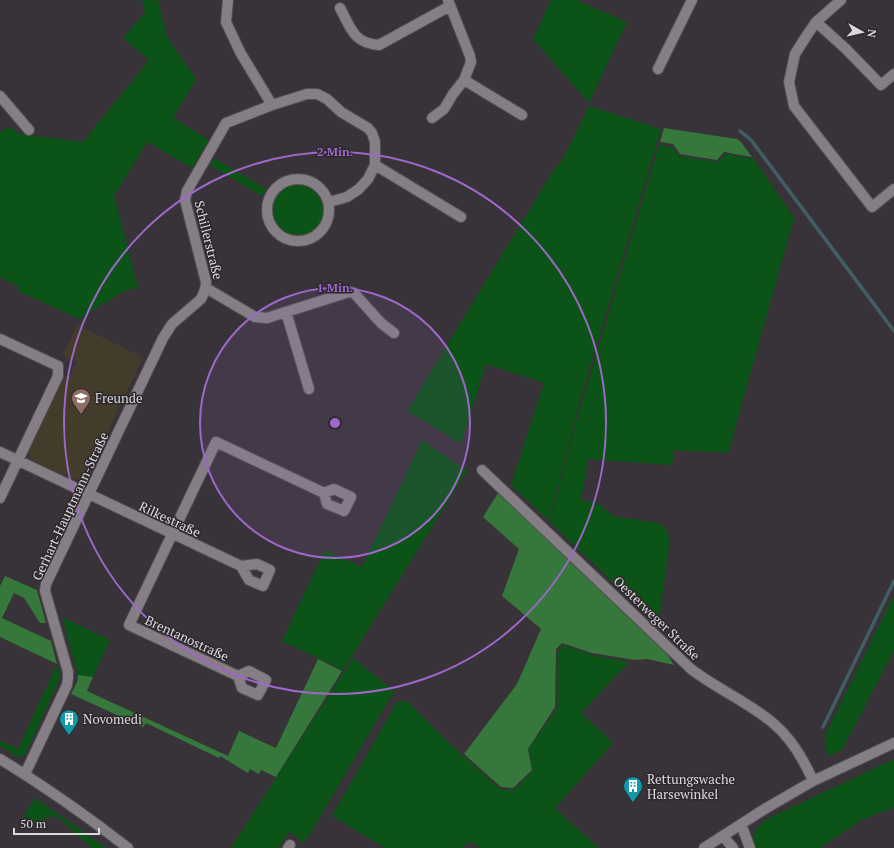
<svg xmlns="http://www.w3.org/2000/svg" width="894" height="848" font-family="'PT Serif',serif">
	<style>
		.education { fill: #433c2a }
		.green { fill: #0b5316 }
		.forest { fill: #36773b }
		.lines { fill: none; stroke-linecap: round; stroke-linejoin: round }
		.stream { stroke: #425e65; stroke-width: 3.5 }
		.minor-casing { stroke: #544f54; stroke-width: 12 }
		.minor { stroke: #857f85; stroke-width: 10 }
		.ring { fill: none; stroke: #9d68c9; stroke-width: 2 }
		.labels { text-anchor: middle; stroke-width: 3; stroke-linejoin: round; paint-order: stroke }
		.street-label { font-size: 13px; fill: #dbd8db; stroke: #2e292e }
		.poi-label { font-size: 13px; fill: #dbd8db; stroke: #2e292e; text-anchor: start }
		.centre { fill: #9d68c9; stroke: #2e292e; stroke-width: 2 }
		.ring-label { font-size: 12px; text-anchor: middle; font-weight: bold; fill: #9d68c9; stroke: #2e292e; stroke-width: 3; stroke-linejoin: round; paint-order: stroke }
	</style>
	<rect width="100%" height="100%" fill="#383338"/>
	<path class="education" d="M77,325L143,357L87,477L76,480L32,460L28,451L62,378L70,376L77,362L63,355Z"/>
	<path class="green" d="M142,0H158L167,37L196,79L173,118L209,140L192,168L147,142L114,196L138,288L124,291L79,319L18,291L20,287L0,277V132L11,127L19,134L83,142L149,60L123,38L145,12Z
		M551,0H576L627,22L589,103L533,39Z
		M589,106L661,129L581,397L549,521L511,485L544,383L486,364L461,444L407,411L553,171L563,159Z
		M659,145L672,147L679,156L718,162L726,154L754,159L794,218L728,453L674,450L672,465L588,459L581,500L600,504L612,516L659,523L666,528L670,541L658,626L550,522L574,429Z
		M214,158L266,189L262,196L210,165Z
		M272 210a26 26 0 1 1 52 0a26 26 0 1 1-52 0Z
		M422,440L467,471L343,670L282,641L325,550L362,567Z
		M894,595V650L842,750L827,757L825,735Z
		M62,617L110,640L93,677L78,675Z
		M563,645L592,655L629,662L581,713L613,743L555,808L599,848H481L469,841L462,848H385L332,816L397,702L407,701L452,746L500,789L514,790L533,771L529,748L557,709L558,653Z
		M353,658L394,691L307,839L301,844L299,838L289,832L278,848H231Z
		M57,664L60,675L58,682L25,755L18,757L0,746V741L18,749Z
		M894,759V807L860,821L820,848H755C751,834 756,827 767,819Z
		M35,798L106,848H92L56,816L45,818L35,825L27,824L23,817Z"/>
	<path class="forest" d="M664,128L737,139L741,142L752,157L724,152L717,160L680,154L673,144L660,142Z
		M498,493L544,535L566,558L666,652L674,665L647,659L635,660L592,653L562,643L556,649L555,707L528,749L532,770L513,788L501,787L464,754L517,684L541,629L502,596L519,549L483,517Z
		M5,576L37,590L46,623H40L24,598L14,593L2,618L51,641L57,664L0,637V586Z
		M318,659L342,671L276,777L261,770L259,774L250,769L248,773L220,756L219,758L146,723L143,727L71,694L77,682L78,675L93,677L87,691L228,756L239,731L276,748Z"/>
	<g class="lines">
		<path class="stream" d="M740,131L751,140L894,331
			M823,727L894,581"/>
		<defs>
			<path id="minor" d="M228,0L226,22L240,52L272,105
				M841,0L816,22L807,35L795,54L789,82L794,106L872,207L894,189
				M340,8C351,28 353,43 379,45L450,6
				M816,22L845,48L881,85L894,74
				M658,69L692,0
				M464,80L522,115
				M0,96L29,130
				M432,118L444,109L453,94L464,80L471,62L470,56L448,0
				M375,165L461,217
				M267 210a31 31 0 1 1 62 0a31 31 0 1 1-62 0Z
				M206,288L255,317L267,318L349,292L354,293L381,323L394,333
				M286,312L309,389
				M0,339L58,366V376L0,498
				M0,452L241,566L257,564L270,570L263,586L249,580L241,566
				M482,470L691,669C717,689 748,702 773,723C791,738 804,760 813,781
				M238,676L242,688L258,695L266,680L249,671L238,676L129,625L216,442L324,493L334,489L351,497L344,511L327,504L324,493
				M0,759C44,786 87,816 128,848
				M25,774L67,685L68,678V672L45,591L46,584L163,338L172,324L201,299C204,293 206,289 206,282L185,200L187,191L226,123L272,105L307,94H317L327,99L341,112L368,128L372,133L375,142V165L368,179L359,189L347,197L329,202
				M741,824L750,848
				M723,836L733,848
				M288,848L290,845
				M704,848L763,810L813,781L894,743"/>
		</defs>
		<use href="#minor" class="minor-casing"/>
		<use href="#minor" class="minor"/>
	</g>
	<circle cx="335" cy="423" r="135" fill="#9d68c9" fill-opacity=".12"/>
	<g class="ring">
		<circle cx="335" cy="423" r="135"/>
		<circle cx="335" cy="423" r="271"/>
	</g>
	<defs>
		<symbol id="school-pin" viewBox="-11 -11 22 30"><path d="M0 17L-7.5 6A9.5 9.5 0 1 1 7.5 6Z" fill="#8d6e63" stroke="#2e292e"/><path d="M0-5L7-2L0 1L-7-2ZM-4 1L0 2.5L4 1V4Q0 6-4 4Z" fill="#fff"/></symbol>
		<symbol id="building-pin" viewBox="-11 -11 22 30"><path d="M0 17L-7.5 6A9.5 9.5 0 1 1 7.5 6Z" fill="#0f9aa8" stroke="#2e292e"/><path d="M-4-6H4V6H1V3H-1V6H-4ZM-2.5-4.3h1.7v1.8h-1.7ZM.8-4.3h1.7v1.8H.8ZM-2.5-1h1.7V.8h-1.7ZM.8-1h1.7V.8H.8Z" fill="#fff"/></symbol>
	</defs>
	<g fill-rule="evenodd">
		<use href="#school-pin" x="70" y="387" width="22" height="30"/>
		<use href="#building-pin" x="58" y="708" width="22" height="30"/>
		<use href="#building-pin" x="622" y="775" width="22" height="30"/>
	</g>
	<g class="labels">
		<g class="street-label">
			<text transform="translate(209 240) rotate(76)" y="5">Schillerstraße</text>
			<text transform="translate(70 506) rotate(-65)" y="5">Gerhart-Hauptmann-Straße</text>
			<text transform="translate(170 519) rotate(25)" y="5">Rilkestraße</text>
			<text transform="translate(657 618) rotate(44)" y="5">Oesterweger Straße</text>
			<text transform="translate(187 638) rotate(25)" y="5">Brentanostraße</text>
		</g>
		<g class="poi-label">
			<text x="95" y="403">Freunde</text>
			<text x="83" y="724">Novomedi</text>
			<text x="647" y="784">Rettungswache<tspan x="647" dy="15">Harsewinkel</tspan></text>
		</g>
	</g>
	<circle cx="335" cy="423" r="6" class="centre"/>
	<g class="ring-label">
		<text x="335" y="156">2 Min.</text>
		<text x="335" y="292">1 Min.</text>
	</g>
	<g transform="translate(862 32) rotate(98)" stroke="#2e292e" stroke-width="3" paint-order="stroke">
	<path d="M0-3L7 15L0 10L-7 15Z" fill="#dbd8db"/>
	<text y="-6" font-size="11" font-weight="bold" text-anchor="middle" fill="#dbd8db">N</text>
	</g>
	<path d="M14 828v6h85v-6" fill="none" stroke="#dbd8db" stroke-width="2"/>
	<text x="20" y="828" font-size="12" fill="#dbd8db" stroke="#2e292e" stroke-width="3" paint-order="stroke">50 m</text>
</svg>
